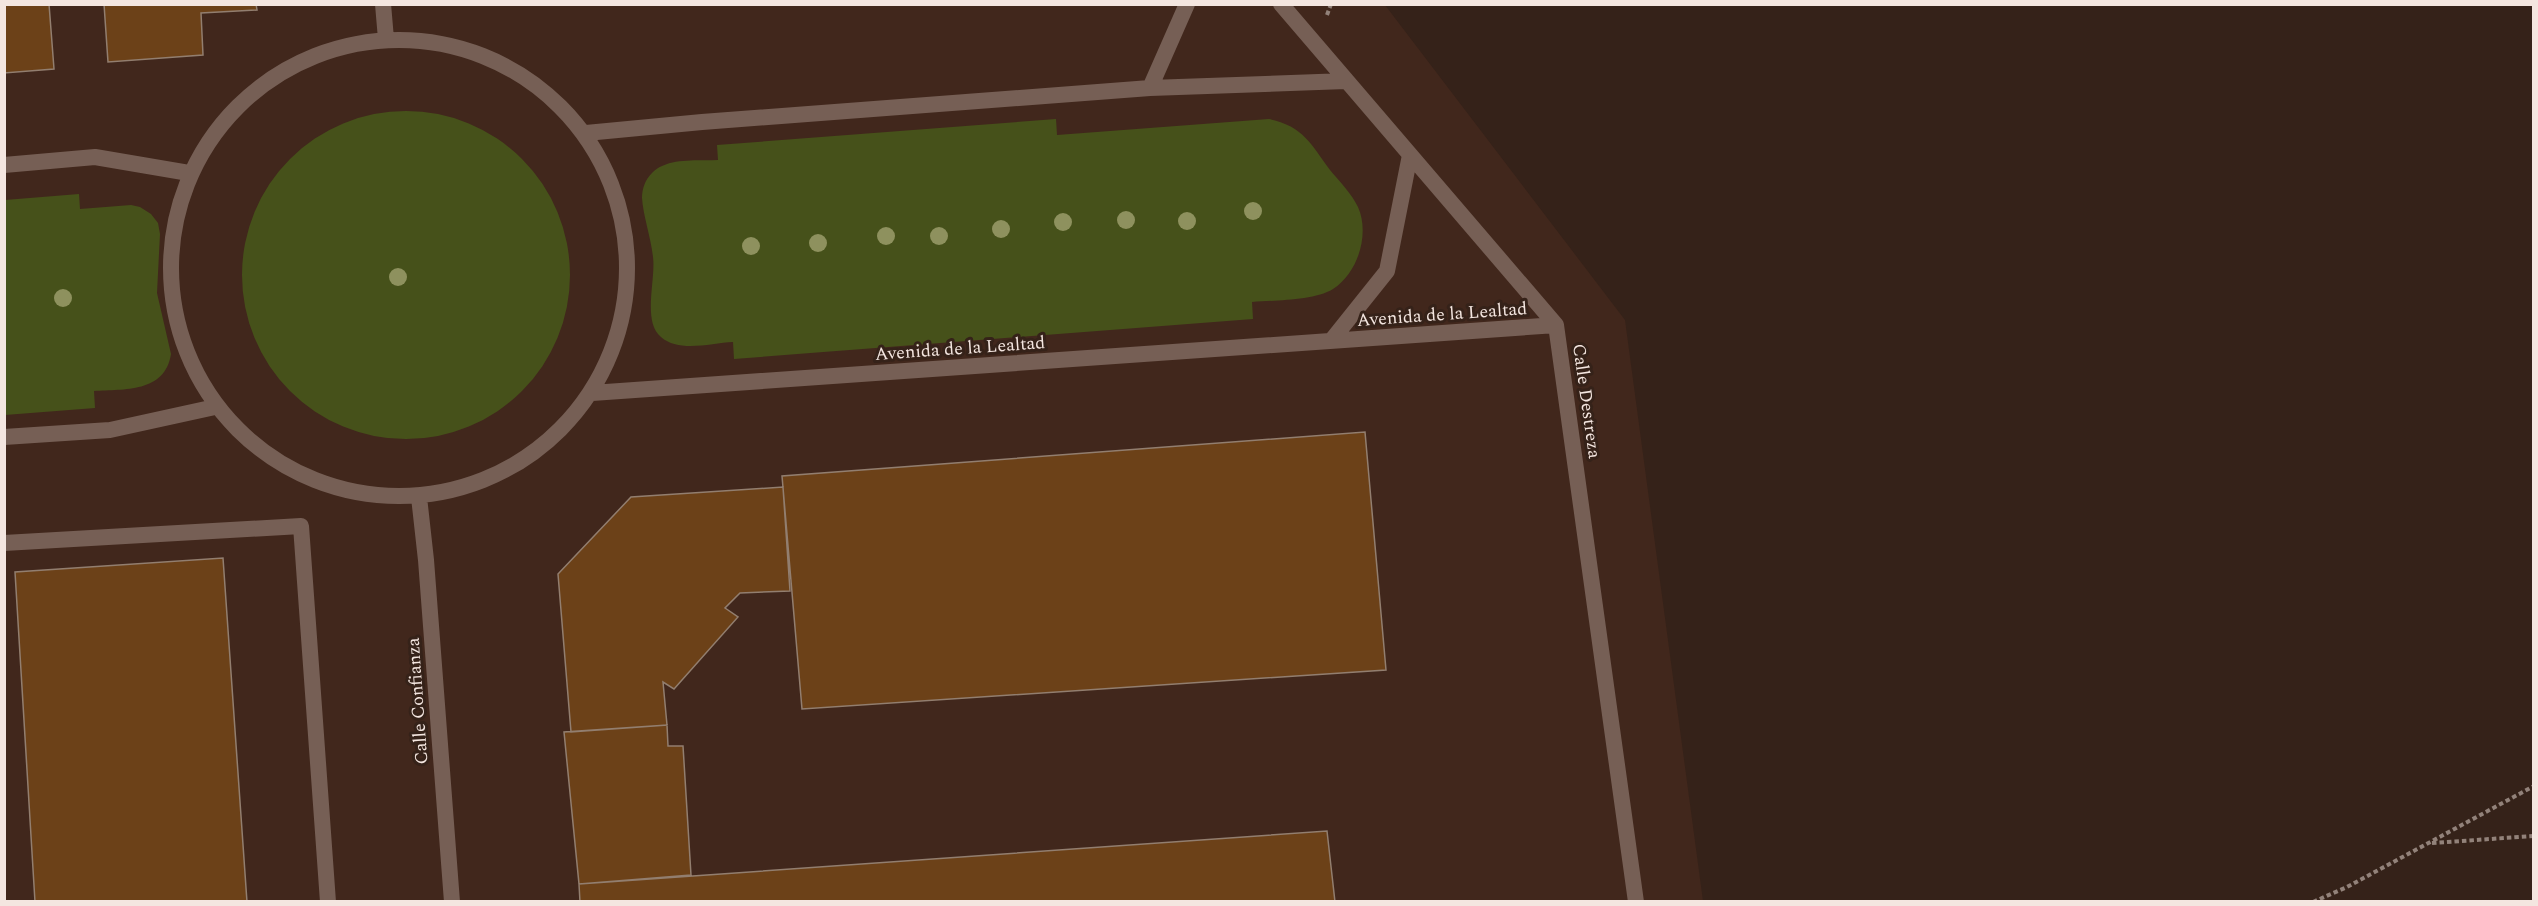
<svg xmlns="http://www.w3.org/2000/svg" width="2538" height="906" font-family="Spectral,serif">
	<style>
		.built { fill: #41271c }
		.green { fill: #46511a }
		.building { fill: #6c4118; stroke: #927e6f; stroke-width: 1.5 }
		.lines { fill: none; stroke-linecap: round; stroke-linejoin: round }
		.path { stroke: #92827a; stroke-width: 4; stroke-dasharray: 4.5 3; stroke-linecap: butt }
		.service { stroke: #765f55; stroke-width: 16 }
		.minor { stroke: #765f55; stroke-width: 16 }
		.tree { fill: #8e915e }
		.labels { text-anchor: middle; stroke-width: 6; stroke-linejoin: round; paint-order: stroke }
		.street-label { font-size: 18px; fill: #f4e6e0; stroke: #352219 }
	</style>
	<rect width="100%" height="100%" fill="#352219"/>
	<path class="built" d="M5,5H1385L1625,320L1703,901L5,902Z"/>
	<path class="green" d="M242 275a164 164 0 1 1 328 0a164 164 0 1 1-328 0Z
		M1056,119L1057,135L1269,119C1303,126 1311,144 1330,170C1339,181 1352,194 1358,207C1370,234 1358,273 1333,289C1314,301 1275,300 1252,302L1253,319L734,359L733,342C711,343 679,353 661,337C642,321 656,280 653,257C651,238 643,215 642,198C642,189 645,180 652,173C667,157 698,161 718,160L717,145Z
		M79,194L80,209L131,205L140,207L151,214L158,223L160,234L157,293L171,354C165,393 124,389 94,391L95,408L5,415V200Z"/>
	<path class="building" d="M4,4H49L54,69L4,73Z
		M104,4H256L257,10L201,13L203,55L108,62Z
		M1365,432L1386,670L802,709L782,476Z
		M783,487L790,591L740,593L725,608L738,617L674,689L663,682L667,725L571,732L558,574L631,497Z
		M223,558L247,902H35L15,572Z
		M667,725L668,746H683L691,875L579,884L564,732Z
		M1327,831L1335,902H580L579,884Z"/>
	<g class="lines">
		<path class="path" d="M1327,15L1331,4
			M2432,843L2534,836
			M2313,902L2347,887L2534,786"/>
		<path class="service" d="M4,543L301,526L328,902"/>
		<path class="minor" d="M383,4L386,39
			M1281,4L1556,325L1636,902
			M171 268a228 228 0 1 1 456 0a228 228 0 1 1-456 0Z
			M1150,88L1187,4
			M586,133L702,122L1150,88L1346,81
			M4,165L95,157L189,173
			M1331,341L1387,271L1410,155
			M592,393L1556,325
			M4,437L110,430L215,407
			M419,497L426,560L452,902"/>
	</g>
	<g class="tree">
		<circle cx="1253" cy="211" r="9"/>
		<circle cx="1126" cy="220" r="9"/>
		<circle cx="1187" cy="221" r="9"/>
		<circle cx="1063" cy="222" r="9"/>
		<circle cx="1001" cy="229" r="9"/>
		<circle cx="886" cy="236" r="9"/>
		<circle cx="939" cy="236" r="9"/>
		<circle cx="818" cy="243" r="9"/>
		<circle cx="751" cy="246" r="9"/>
		<circle cx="398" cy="277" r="9"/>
		<circle cx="63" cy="298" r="9"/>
	</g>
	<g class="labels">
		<g class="street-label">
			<text transform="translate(1442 314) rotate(-4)" y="6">Avenida de la Lealtad</text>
			<text transform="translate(960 348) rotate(-4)" y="6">Avenida de la Lealtad</text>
			<text transform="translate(1587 401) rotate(82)" y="6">Calle Destreza</text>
			<text transform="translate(417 701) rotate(-94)" y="6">Calle Confianza</text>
		</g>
	</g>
	<rect width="2538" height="906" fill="none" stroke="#f4e6e0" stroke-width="12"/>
</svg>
